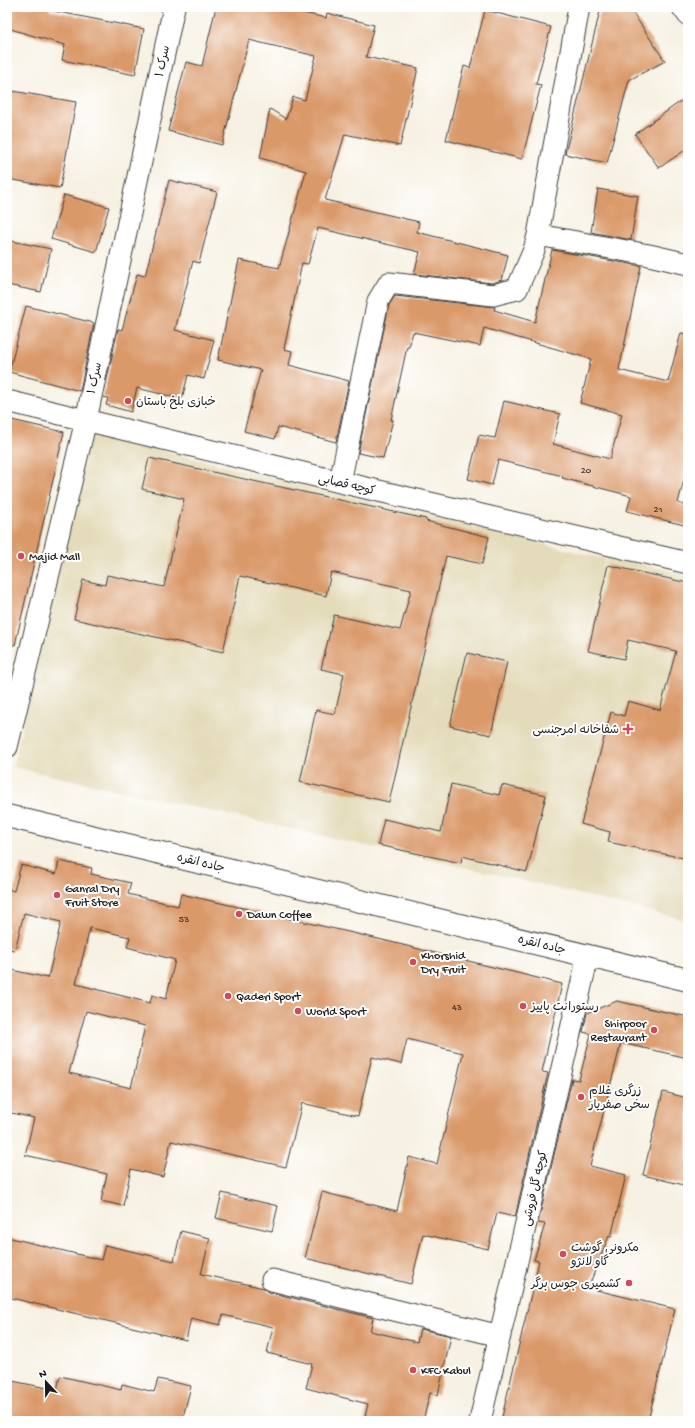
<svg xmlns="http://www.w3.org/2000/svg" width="695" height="1428" font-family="'Gochi Hand','Playpen Sans Arabic',sans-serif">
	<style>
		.built { fill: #e4dbba }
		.building { fill: #da9969; fill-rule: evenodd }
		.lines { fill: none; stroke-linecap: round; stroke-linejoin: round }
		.street-casing { stroke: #3d3c3a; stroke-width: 23 }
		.secondary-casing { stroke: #3d3c3a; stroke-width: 24 }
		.street { stroke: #fff; stroke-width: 21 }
		.secondary { stroke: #fff; stroke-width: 22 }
		.poi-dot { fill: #d1495b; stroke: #fff; stroke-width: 1.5 }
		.labels { text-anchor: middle; stroke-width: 4; stroke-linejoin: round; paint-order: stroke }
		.number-label { font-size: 10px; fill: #4c3b2f }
		.street-label { font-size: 12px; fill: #1c1c1c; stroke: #fff }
		.poi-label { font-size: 12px; fill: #1c1c1c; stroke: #fff; text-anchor: start }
	</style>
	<rect width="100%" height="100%" fill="#fff"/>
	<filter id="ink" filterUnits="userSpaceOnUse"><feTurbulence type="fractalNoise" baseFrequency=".025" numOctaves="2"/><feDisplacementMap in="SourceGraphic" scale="8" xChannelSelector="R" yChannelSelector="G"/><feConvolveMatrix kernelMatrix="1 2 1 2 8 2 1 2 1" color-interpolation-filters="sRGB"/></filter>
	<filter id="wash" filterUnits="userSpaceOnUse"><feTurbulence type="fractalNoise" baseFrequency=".012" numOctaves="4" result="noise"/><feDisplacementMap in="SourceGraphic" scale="16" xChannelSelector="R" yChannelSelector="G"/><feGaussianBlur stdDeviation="0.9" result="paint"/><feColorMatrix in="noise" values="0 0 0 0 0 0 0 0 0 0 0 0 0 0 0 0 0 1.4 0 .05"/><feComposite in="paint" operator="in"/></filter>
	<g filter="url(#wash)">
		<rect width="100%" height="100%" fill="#f6f1e2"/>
		<path class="built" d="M90,433L605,559L573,705L607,556L688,575V921L534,883L13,767Z"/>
		<g id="blocks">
			<path class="building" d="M7,7H50L49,10L144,29L135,75L62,60L65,45L7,28Z
				M216,7H277L326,18L327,13L374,25L366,57L418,68L400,146L345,134L325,200L419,222L417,232L508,255L502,280L492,283L414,274L420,252L318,228L308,264L302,263L284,349L292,351L289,365L349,381L336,442L278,427L275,439L244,431L261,370L218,360L239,260L279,268L306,171L260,158L270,109L286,119L293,97L305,100L316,56L249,40L222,145L168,131L186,62L202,66Z
				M601,7H629L665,61L629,80L607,163L565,154Z
				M485,10L551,27L536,84L541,85L522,159L446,140L464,66L470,68Z
				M7,90L76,102L60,188L7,179Z
				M688,96V148L659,168L635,134Z
				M169,180L217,192L199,263L193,261L175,330L214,340L204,379L188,375L182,399L137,388L131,412L106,405L108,398L103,397L118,329L122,330L137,274L145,276Z
				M598,189L638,196L631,240L591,232Z
				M64,195L109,207L96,252L51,239Z
				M7,240L51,249L41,292L7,285Z
				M552,250L641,266L619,370L668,382L681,333L688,334V464L678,503L688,506V526L627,511L631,496L562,478L563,476L498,460L492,485L468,479L479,435L495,438L504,401L560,414L553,444L610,459L622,414L580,403L591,359L484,328L480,346L413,332L409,347H407L391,420H393L383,458L358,453L389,305L395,296L495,307L494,310L535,322Z
				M26,306L94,323L80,391L9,372Z
				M7,419L64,432L15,645L7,644Z
				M149,458L426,519V521L489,537L482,564L446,556L389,802L300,782L316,710L335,714L344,674L321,669L334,615L400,630L411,590L331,572L326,596L240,576L223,652L74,619L83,580L105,585L107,575L164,587L184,499L142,489Z
				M608,565L688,583V859L608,842L610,832L581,824L611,712L624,716L628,701L660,710L676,651L628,640L624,659L588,651Z
				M467,653L507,662L491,735L450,726Z
				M451,784L499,795L502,785L546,795L527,872L462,856L461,863L378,845L384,819L441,832Z
				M59,861L92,868L91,874L131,883L128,894L178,906L181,894L366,936L562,984L542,1072L548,1073L515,1217L497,1213L488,1249L423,1234L411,1284L305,1258L322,1192L397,1211L409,1157L437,1164L463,1053L407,1039L401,1064L372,1057L358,1116L302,1103L286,1167L171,1141L163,1177L131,1169L123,1206L101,1201L107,1174L25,1155L34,1118L7,1112V969L48,978L61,922L24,913L15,950L7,949V889L14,891L21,865L56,874ZM90,928L130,937L127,947L175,960L166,999L152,995L150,1003L76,984ZM86,1011L145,1026L131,1088L69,1073Z
				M617,1001L688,1017V1058L621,1043L590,1166L626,1175L611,1237L609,1236L588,1288L675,1309L648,1421H501L539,1261L534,1260L545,1224L538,1223L572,1079L579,1080L591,1034L583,1032L587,1013Z
				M663,1092L688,1098V1186L643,1175Z
				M222,1193L278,1206L272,1231L216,1218Z
				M181,1231L210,1238L201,1274L264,1288L269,1292L373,1318L370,1331L417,1342L420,1329L451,1336L438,1395L430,1393L423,1421H364L368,1404L306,1388L312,1364L267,1353L273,1327L223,1315L220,1325L191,1318L186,1340L7,1297V1237L101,1260L105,1245L174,1261Z
				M60,1376L121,1390L122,1384L154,1392L158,1379L191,1386L182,1421H7V1380L57,1390Z"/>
		</g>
	</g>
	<g filter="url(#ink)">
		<use href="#blocks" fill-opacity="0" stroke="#3d3c3a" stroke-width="1"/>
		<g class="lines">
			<defs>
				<path id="street" d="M538,235L649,255L688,264
					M7,401L340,482L688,563
					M340,482L378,301L389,283L493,295L517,289L534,250L538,235L579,7
					M7,747L86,420L174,7
					M272,1280L500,1336
					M480,1421L588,956"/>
				<path id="secondary" d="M683,7L688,14
					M7,816L688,980"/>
			</defs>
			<use href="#street" class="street-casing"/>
			<use href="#secondary" class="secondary-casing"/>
			<use href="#street" class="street"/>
			<use href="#secondary" class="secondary"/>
		</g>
	</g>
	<g class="poi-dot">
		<circle cx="128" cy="401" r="4"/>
		<circle cx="21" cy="556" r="4"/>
		<path d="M626 723h4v4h4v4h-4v4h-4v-4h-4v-4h4z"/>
		<circle cx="57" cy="895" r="4"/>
		<circle cx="239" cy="914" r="4"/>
		<circle cx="413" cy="962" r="4"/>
		<circle cx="228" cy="996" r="4"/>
		<circle cx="523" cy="1006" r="4"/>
		<circle cx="298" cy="1011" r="4"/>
		<circle cx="654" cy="1030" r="4"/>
		<circle cx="581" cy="1097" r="4"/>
		<circle cx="563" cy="1254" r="4"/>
		<circle cx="629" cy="1283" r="4"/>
		<circle cx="413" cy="1370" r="4"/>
	</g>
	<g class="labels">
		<g class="number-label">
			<text x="586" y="473">20</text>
			<text x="658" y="512">21</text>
			<text x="184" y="922">53</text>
			<text x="457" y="1010">43</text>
		</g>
		<g class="street-label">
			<text transform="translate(162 61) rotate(-78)" y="4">سرک ۱</text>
			<text transform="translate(94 378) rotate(-78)" y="4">سرک ۱</text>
			<text transform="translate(347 484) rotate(13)" y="4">کوچه قصابی</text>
			<text transform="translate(201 862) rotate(14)" y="4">جاده انقره</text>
			<text transform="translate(542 944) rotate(14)" y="4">جادہ انقرہ</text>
			<text transform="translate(534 1188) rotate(-77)" y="4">کوچه گل فروشی</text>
		</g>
		<g class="poi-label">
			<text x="136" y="405">خبازی بلخ باستان</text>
			<text x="29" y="560">Majid Mall</text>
			<text x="619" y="733" text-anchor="end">شفاخانه امرجنسی</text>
			<text x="65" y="892">Ganral Dry<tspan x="65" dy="14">Fruit Store</tspan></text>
			<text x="247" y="918">Dawn Coffee</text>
			<text x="421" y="959">Khorshid<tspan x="421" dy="14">Dry Fruit</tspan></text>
			<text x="236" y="1000">Qaderi Sport</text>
			<text x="531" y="1010">رستورانت پاییز</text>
			<text x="306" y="1015">World Sport</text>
			<text x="646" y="1027" text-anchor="end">Shirpoor<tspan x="646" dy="14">Restaurant</tspan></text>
			<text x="589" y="1094">زرگری غلام<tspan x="589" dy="14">سخی صفریار</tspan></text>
			<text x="571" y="1251">مكرونی گوشت<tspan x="571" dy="14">گاو لانژو</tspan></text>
			<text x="621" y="1287" text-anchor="end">کشمیری جوس برگر</text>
			<text x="421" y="1374">KFC Kabul</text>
		</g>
	</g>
	<rect width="695" height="1428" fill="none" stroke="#fff" stroke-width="24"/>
	<g transform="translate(46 1382) rotate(338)" stroke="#ffffff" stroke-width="3" paint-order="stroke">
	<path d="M0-3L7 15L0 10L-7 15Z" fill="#1c1c1c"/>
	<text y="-6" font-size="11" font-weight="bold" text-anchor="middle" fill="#1c1c1c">N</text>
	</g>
</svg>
